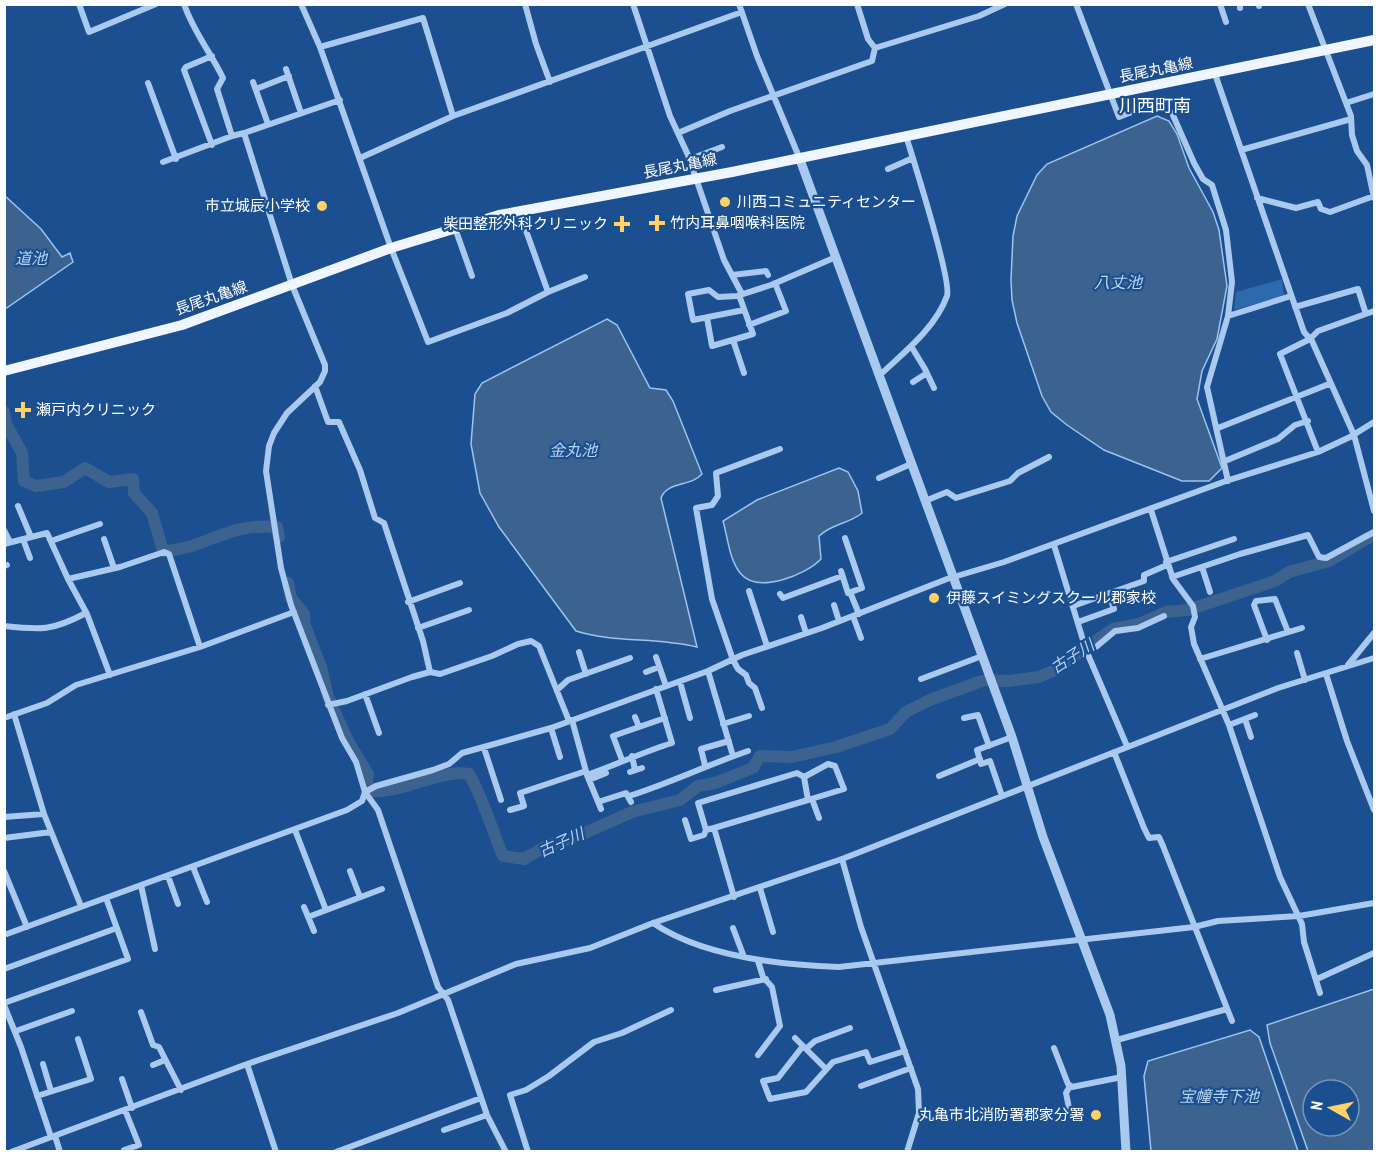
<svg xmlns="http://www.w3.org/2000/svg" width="1379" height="1156" font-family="'PT Sans Narrow','Noto Sans JP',sans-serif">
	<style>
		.green { fill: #2e69ad }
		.water { fill: #3c6290; stroke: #9cc4f0; stroke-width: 1.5; fill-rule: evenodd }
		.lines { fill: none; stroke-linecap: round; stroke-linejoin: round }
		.river { stroke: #3c6290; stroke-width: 12 }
		.minor { stroke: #a9c9ee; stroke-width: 6 }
		.tertiary { stroke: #a9c9ee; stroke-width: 9 }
		.primary { stroke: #f0f6ff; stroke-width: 10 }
		.poi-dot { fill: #ffd166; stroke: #1b4f8f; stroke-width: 2 }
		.labels { text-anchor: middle; stroke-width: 4.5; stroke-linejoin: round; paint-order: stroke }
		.street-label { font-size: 15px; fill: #fff; stroke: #1b4f8f }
		.poi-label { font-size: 15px; fill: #fff; stroke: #1b4f8f; text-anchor: start }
		.water-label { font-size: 16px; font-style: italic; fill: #b5d3f5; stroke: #1b4f8f }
		.quarter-label { font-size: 18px; fill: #fff; stroke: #1b4f8f }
	</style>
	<rect width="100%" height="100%" fill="#1b4f8f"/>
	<path class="green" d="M1282,279L1284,296L1234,310L1236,292Z"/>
	<path class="water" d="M1157,116L1169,121L1177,134L1189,168L1213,212L1219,230L1227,286L1217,339L1202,371L1197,399L1222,468L1209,481H1182L1104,450L1067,425L1051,412L1042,396L1017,323L1012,300L1011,280L1013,236L1017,216L1037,175L1047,164Z
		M5,196L41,229L62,257L70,253L73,262L5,309Z
		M607,319L617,325L650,388L666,390L673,401L702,474C691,487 667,481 661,498L697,647C657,637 615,643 576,631L499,527L480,493L471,444L475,394L482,383Z
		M839,468L848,472L858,491L862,513C849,524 833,523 819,536L821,559C806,575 758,594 741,574C729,560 728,538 723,521L757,500Z
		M1374,989V1151H1308L1270,1043L1267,1025ZM1313,1090H1349V1126H1313Z
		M1250,1030L1259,1037L1298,1151H1151L1144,1076L1148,1061Z"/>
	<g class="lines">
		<path class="river" d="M4,412L6,424L22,453L24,481L36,486L64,482L85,468L109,482L133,479L134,493L152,513L163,551C206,549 228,522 277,527L279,537
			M288,583L291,598L304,614L305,626L321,667L328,697L349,743L368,774L367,784L373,791C399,794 440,769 469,774C484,800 491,828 503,856L524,859L548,845L576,837L632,812L680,800L698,786L715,783L753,768L760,756L792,757L836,747L890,729L906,712L932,699L985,680L1008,681L1039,677L1053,671L1113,629L1139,624L1166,612L1188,610L1275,581L1289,572L1329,561L1368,538"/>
		<path class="minor" d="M79,4L89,32L156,4
			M184,4C193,31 211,53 223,78L217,89L232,136L244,133L292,285L325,365V371L320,382L287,413L274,433L269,446L266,471L281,568L291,605L342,738L356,762L365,792L378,810L438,987L448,1000L487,1115L506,1152
			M301,4L320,47L391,248L428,342L507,313L548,292L585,277
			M525,4L536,44L550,82
			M633,4L670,116L688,155L724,260L742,294
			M739,4L757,56L799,157
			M1076,4L1119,117L1150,105L1161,106L1172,113L1194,163L1203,179L1212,185L1226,230L1232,282L1228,316L1207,387L1228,481
			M1220,4L1226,22
			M1240,4V8
			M1259,4V6
			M1308,4L1351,116L1352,135L1357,151L1367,165L1374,198
			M320,47L423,18L453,116
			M875,48L979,16L1005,4
			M286,69L301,113
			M1215,74L1304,332L1312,341L1354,435L1374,511
			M253,82L268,124
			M148,83L176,159
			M256,89L289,76
			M1346,103L1374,94
			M244,133L340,100
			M678,133L730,111L872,61L875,48L868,39L857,4
			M212,145L184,70L186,67L212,56
			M1241,150L1351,119
			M360,158L453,116L742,12
			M690,159L722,147
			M163,162L232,136
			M888,169L913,158
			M1257,198L1296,208L1318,202L1321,209L1330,212L1374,196
			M519,211L548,292
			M455,228L472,276
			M732,275L766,271L768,275
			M1295,307L1358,289L1366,314
			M744,310L693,320L688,294L709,290L718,297L737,296L771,285L836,257
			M1228,316L1291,296
			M707,318L712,346L753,334L739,295
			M749,325L786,311L775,283
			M733,340L744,373
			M911,346L925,369L934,388
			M879,376C903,353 935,329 947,296C952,280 913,159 906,136
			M913,382L927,373
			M315,386L328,422H339L360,470L375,518L384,523L423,641L430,672
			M1218,428L1329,384
			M1318,452L1280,354L1310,339L1318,331L1374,311
			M1225,461L1278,439L1295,425L1308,421
			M879,478L911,464
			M925,501L947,492L956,498L1010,481L1018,473L1049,457
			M18,506L31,537
			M1151,510L1173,579L1193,606L1195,617L1191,627L1194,644L1229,725L1280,877L1302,924L1304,942L1320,993
			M4,530L10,542
			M23,539L30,558
			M104,539L114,568
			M51,541L100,524
			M4,544L47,533L68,579L120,567L164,552L169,554L200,647
			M1054,545L1086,650L1127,746
			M1166,562L1234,539
			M4,566L7,565
			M1202,567L1210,592
			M841,571L848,593L862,588L845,538
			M1172,577L1240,554L1308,535L1319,557L1326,558L1374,532
			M68,579L87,614L110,675
			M749,591L767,646
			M850,592L859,614
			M780,594L783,598L842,576
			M408,602L460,583
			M834,605L839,621
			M1073,606L1144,581V575L1167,565
			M853,616L861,638
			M801,617L806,633
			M1078,622L1114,609L1109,593
			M4,626C41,630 52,631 86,613
			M418,628L469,610
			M1267,640L1254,605L1256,601L1275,599L1288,632
			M1086,650L1096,647L1115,631L1138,628L1164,616
			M579,652L586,674
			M1297,653L1305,680
			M656,657L666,686
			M1200,659L1302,628
			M1348,665L1374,633
			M708,671L733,756
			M646,672L659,667
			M1326,674L1347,741L1374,810
			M921,679L982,656
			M680,682L690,718
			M557,690L568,680L630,658
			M365,694L379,733
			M328,705L347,701L412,677L430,672L440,674L492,656L518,644L531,641L539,646L569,721
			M762,708L755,688L749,683L746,675L738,669L733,660L712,599L696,508L712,505L718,496L716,473L780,449
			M14,714L44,814L81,906
			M635,717L639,727
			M4,718L47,703L76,685L200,647L294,612
			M964,718L978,715L989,746
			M1245,719L1251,737
			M572,720L587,775C616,765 643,752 672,743L656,689
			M723,724L749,716
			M1229,725L1255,715
			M551,728L560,757
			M484,748L501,800
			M1114,752L1144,828L1149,838L1159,837L1163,846L1232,1021
			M632,756L635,770
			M622,760L613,736L665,718
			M705,765L701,749L729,741
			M630,772L642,768
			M587,775L601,809
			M939,776L980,759
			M804,777L828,764L835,766L844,789L808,800
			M589,780L606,773
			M629,796C670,783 707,765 748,751
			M1002,796L990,761L981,764L977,750L1012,737
			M812,799L819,818
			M598,802L626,793L631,802
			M510,810L524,806L520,793L586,771
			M4,817L44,814
			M685,820L691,839L704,835L706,830
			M714,828L808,800L804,777L797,773L698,803L706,830L714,828L734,897
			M295,830L326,910
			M4,838L51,832
			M842,859L861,927L918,1089L919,1113L907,1152
			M193,867L207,902
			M4,871L27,927
			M350,871L360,897
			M168,876L178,904
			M141,885L155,949
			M760,888L773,932
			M304,907L314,931
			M308,917L382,889
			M653,923C703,957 781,965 839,967L1194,927L1218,921L1299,916L1374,903
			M733,928L744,957
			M4,935L347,810L362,801L365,792L376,786L433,770L449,764L462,753L551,728L708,671L742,655L822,628L947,579L1004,562L1226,481L1318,452L1350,437L1374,422
			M758,961L763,977L772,987L780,1026L758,1055
			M4,969L117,928
			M1317,979L1374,953
			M716,990L766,979
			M4,1003L128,959L106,898
			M4,1005L21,1047L51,1137
			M141,1012L153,1045L159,1047L181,1090
			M16,1031L72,1011
			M795,1038L826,1069
			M1117,1040L1227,1009
			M803,1046L778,1078L763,1081L770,1099L806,1092L833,1062L866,1052L870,1062L905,1051
			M807,1048L815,1041L850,1028
			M1054,1048L1068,1084L1072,1087L1122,1077
			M43,1064L51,1091
			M247,1064L276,1152
			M153,1065L165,1060
			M122,1079L132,1108
			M861,1086L911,1068
			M37,1096L91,1079L78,1039
			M1069,1108L1066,1093L1070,1086
			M444,1130L487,1115
			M55,1136L60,1152
			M124,1150L139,1145L125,1110
			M11,1152L247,1064L398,1013L516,964L590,948L653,923L842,859L1278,688L1374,658
			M336,1152L481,1098
			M528,1152L510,1095L526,1090L549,1076L594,1042L622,1033L671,1010"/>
		<path class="tertiary" d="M799,157L1012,737L1043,837L1110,1015L1121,1066L1126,1152"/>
		<path class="primary" d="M4,371L182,325L391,248L499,215L732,172L1374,40"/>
	</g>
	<g class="poi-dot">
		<circle cx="725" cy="202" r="6"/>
		<circle cx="322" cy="206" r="6"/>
		<path d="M654 214h6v6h6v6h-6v6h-6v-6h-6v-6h6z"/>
		<path d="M619 215h6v6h6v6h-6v6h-6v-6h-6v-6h6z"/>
		<path d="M20 401h6v6h6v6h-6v6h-6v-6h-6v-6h6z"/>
		<circle cx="934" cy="598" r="6"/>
		<circle cx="1096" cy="1115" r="6"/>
	</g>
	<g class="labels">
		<g class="street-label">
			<text transform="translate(1156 70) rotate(-11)" y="5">長尾丸亀線</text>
			<text transform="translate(680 166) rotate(-11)" y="5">長尾丸亀線</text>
			<text transform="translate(211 298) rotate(-19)" y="5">長尾丸亀線</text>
		</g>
		<g class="poi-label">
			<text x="737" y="207">川西コミュニティセンター</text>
			<text x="310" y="211" text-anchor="end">市立城辰小学校</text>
			<text x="670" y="228">竹内耳鼻咽喉科医院</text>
			<text x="608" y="229" text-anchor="end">柴田整形外科クリニック</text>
			<text x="36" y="415">瀬戸内クリニック</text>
			<text x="946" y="603">伊藤スイミングスクール郡家校</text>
			<text x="1084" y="1120" text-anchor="end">丸亀市北消防署郡家分署</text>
		</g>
		<g class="water-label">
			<text x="31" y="264">道池</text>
			<text x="1118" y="288">八丈池</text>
			<text x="573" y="456">金丸池</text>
			<text transform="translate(1072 656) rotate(-33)" y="6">古子川</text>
			<text transform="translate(561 842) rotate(-24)" y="6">古子川</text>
			<text x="1219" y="1102">宝幢寺下池</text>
		</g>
		<g class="quarter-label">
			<text x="1155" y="112">川西町南</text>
		</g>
	</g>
	<rect width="1379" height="1156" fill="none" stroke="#ffffff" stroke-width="12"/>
	<g transform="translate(1331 1108) rotate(279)"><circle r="28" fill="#1b4f8f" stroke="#7695bc" stroke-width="1.5"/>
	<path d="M0-4.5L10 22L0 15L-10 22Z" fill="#ffd166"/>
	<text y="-9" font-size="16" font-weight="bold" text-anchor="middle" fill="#ffffff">N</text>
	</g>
</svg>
